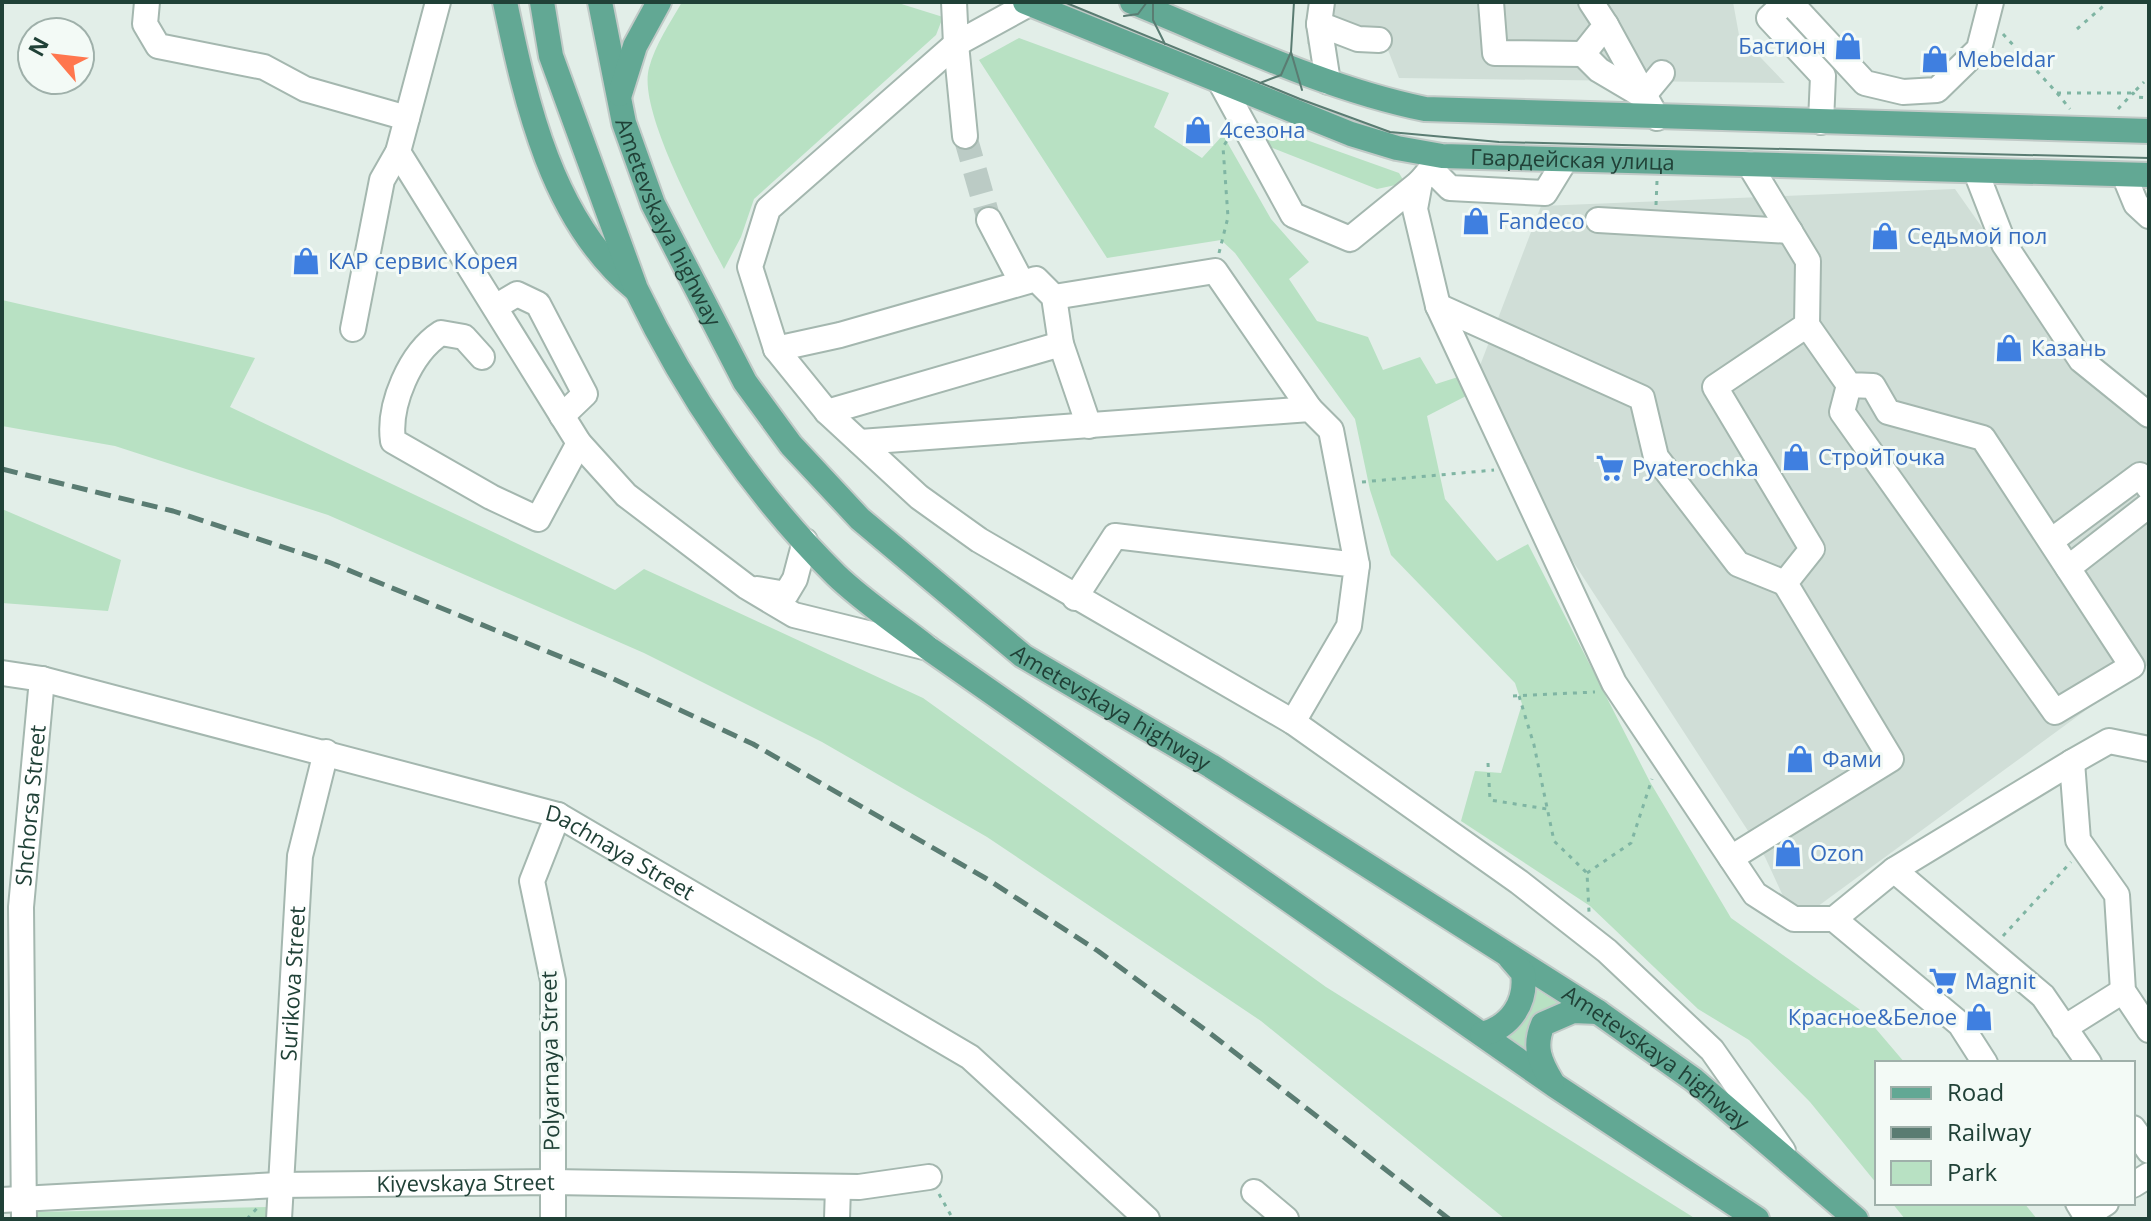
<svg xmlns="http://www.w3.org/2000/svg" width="2151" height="1221" font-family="'Open Sans',sans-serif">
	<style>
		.built { fill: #d0ded7 }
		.green { fill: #b8e1c3 }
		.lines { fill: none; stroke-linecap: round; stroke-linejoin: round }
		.minor-tunnel { stroke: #bbcbc5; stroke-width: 24; stroke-dasharray: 24 12; stroke-linecap: butt }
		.minor-casing { stroke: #a4b7af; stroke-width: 28 }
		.major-casing { stroke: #c1cac7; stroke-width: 28 }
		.path { stroke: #7fb5a3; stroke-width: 3; stroke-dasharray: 4 6; stroke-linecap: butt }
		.minor { stroke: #fff; stroke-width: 24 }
		.major { stroke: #62a894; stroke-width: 24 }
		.tram { stroke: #5a7c72; stroke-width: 2 }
		.rail { stroke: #5a7c72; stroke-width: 5; stroke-dasharray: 16 8; stroke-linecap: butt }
		.labels { text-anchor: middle; stroke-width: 6; stroke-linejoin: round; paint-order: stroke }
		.shop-label { font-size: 22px; fill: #366cbe; stroke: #f3faf6; text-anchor: start }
		.street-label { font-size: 22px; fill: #204137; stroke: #f3faf6 }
	</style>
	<rect width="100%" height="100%" fill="#e2eee8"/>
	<path class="built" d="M1310,2H1733L1739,35L1785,83L1399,78L1388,50L1307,44Z
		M1955,189L2081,368L2149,426V664L1810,912L1783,896L1765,857L1548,523L1476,376L1541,206Z"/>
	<path class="green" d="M682,2H895L943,17L936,35L754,199L741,237L724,269C703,229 637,111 649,68C655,45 670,23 682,2Z
		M1019,38L1169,93L1154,127L1202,158L1223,135L1271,219L1309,262L1289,279L1317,321L1368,337L1383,370L1420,357L1436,384L1458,377L1470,394L1427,416L1445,499L1497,561L1528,544L1650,782L1731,918L1859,1009L1905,1063H1877V1184L1810,1102L1749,1040L1698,1009L1590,906L1461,821L1475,771L1501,773L1522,704L1515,683L1391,555L1370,490L1355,419L1235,253L1221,240L1107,258L979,60Z
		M1256,122L1399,173L1405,183L1377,189L1270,147Z
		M2,300L255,358L230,407L615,590L644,569L923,698L1326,987L1696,1219H1505L1261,1021L987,837L822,742L644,653L328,515L115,446L2,426Z
		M2,509L121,560L108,611L2,603Z
		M1531,986L1563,1006L1527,1053L1502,1036L1525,1018Z
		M1892,1203H2024L2037,1219H1905Z
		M270,1207V1219H36V1212Z"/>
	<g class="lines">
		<path class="minor-tunnel" d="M965,136L989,220"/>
		<defs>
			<g id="minor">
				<path d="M147,2L145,24L158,46L264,67L305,89L407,118"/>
				<path d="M954,2L956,44L1029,4"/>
				<path d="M1322,2L1319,24L1328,82"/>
				<path d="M1491,2L1495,53L1583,54L1606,25L1591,2"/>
				<path d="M1786,2L1769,18L1823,76L1821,122"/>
				<path d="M1790,2L1865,83L1903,92L1937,90L1979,49L1991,2"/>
				<path d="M1319,24L1358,39L1379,40"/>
				<path d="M1606,25L1657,118"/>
				<path d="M956,44L768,209L750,267L776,349L827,412L919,497L979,540L1293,722L1519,882L1607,951L1712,1050L1783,1151"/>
				<path d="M956,44L965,136"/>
				<path d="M1583,54L1599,70L1643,96L1662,73"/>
				<path d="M1222,85L1293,215L1350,239L1420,182L1442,156"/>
				<path d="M398,152L579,443L626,495L747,587L794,615L928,648"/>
				<path d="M1431,169L1450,188L1545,193L1564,162"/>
				<path d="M1976,172L2004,244L2081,360L2149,415"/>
				<path d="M2124,175L2136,204L2149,216"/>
				<path d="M1420,182L1415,209L1438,306L1614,683L1755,894L1794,919H1834L1894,870L2043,996L2089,1063"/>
				<path d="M989,220L1021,281"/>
				<path d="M1598,220L1790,231"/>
				<path d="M1054,297L1215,271L1310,409"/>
				<path d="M1438,306L1642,398L1656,457L1738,564L1785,583"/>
				<path d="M495,307L517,294L538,304L585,394L562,416"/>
				<path d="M1807,325L1849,385L1873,386L1888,412L1983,438L2132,666L2055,712L1842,412L1849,385"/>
				<path d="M353,329L382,180L398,152L438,2"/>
				<path d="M776,349L840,335L1036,279L1054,297L1061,344L1089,426"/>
				<path d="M482,357L464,337L441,333C410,353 388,405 393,441L491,497L538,519L579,443"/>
				<path d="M827,412L1061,344"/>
				<path d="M860,442L1310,409L1331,430L1357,565"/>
				<path d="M2051,541L2140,475L2149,488"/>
				<path d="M2068,568L2149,505"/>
				<path d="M757,589L786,594L795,579L805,541"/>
				<path d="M1075,598L1115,536L1357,565L1349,626L1293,722"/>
				<path id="s1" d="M2,673L42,679L558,815L970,1057L1147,1219"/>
				<path d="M2072,762L2109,741L2149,749"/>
				<path d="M1731,858L1891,759L1785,583L1812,549L1715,387L1807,325L1808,261L1749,164"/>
				<path d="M1894,870L2072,762L2078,840L2117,895L2123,991L2149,1030"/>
				<path d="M1834,919L1960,1024L1985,1063"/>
				<path d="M2064,1028L2123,991"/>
				<path d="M2133,1128L2149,1151"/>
				<path d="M2133,1185L2149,1175"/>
				<path d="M1254,1192L1286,1219"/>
				<path id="s2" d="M2,1200L278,1185L552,1182L859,1187L929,1177"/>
				<path d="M2078,1203L2086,1216L2106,1203"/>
				<path id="s3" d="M24,1219L21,907L42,679"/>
				<path id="s4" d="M279,1219L300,856L326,752"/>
				<path d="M553,1219V981L532,881L558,815"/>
				<path d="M837,1219L838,1187"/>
			</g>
			<g id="major">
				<path d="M505,2C526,103 552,221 635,289"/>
				<path d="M542,2L551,56L636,289C686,393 754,494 836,575C864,602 898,624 928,648L1554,1085L1757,1219"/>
				<path id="s5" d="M600,2L624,123L653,204L745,382L791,445L860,519L1023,656L1211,766L1598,1012L1694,1080L1856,1219"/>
				<path id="s6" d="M1025,2L1351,134L1397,148L1442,156L2149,175"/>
				<path d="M1132,2C1228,41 1323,88 1425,109L2149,131"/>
				<path d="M620,94L635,46L659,2"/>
				<path d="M1482,1034C1511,1027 1527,1002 1523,973L1510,958"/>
				<path d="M1552,1082C1540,1062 1533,1047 1543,1024L1573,1011L1598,1012"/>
			</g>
		</defs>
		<use href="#minor" class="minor-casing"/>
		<use href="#major" class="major-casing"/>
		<path class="path" d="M2077,29L2108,2
			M2003,34L2057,93H2133L2144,82
			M2057,93L2070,109
			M2118,109L2133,93L2136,97L2149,98
			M1656,205L1657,181
			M1219,253L1228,217L1223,147L1228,139
			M1362,482L1494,470
			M1513,696L1595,692
			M1519,696L1534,745L1554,841L1587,873L1589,912
			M1488,763L1490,800L1547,809
			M1587,873L1631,843L1652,779
			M2003,936L2071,862
			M939,1194L953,1219
			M247,1219L260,1205"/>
		<use href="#minor" class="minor"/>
		<use href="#major" class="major"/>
		<path class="tram" d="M1064,2L1300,99L1390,132L1499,142L2149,158
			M1153,2V20L1165,44
			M1294,2L1291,52L1302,90
			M1124,16L1138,14L1147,2
			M1260,83L1281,75L1291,52"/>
		<path class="rail" d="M2,469L173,511L331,563L605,675L753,744L987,879L1098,951L1211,1034L1449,1219"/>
	</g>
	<defs>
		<symbol id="shop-bare" viewBox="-9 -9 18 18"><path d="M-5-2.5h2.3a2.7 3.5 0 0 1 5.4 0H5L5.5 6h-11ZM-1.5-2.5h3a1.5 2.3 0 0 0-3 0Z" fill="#3f7fe0" stroke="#f3faf6" stroke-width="2.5" paint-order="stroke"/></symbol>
		<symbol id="supermarket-bare" viewBox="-9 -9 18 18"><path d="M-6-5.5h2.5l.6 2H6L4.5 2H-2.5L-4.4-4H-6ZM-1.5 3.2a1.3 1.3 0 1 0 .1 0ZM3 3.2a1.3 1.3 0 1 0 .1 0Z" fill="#3f7fe0" stroke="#f3faf6" stroke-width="2.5" paint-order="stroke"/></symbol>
	</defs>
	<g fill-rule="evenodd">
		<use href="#shop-bare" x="1828" y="26" width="40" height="40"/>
		<use href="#shop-bare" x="1915" y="39" width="40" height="40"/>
		<use href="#shop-bare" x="1178" y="110" width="40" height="40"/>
		<use href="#shop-bare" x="1456" y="201" width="40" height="40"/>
		<use href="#shop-bare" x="1865" y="216" width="40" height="40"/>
		<use href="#shop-bare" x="286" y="241" width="40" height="40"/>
		<use href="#shop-bare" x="1989" y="328" width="40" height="40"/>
		<use href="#shop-bare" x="1776" y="437" width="40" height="40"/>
		<use href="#supermarket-bare" x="1590" y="448" width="40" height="40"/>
		<use href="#shop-bare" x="1780" y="739" width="40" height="40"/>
		<use href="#shop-bare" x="1768" y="833" width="40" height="40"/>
		<use href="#supermarket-bare" x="1923" y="961" width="40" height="40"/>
		<use href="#shop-bare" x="1959" y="997" width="40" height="40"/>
	</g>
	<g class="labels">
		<g class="shop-label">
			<text x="1826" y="54" text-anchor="end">Бастион</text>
			<text x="1957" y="67">Mebeldar</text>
			<text x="1220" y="138">4сезона</text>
			<text x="1498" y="229">Fandeco</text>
			<text x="1907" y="244">Седьмой пол</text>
			<text x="328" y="269">КАР сервис Корея</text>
			<text x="2031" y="356">Казань</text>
			<text x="1818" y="465">СтройТочка</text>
			<text x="1632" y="476">Pyaterochka</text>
			<text x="1822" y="767">Фами</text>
			<text x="1810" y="861">Ozon</text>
			<text x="1965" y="989">Magnit</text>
			<text x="1957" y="1025" text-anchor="end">Красное&amp;Белое</text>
		</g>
		<g class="street-label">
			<text dy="8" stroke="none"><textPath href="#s6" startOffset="576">Гвардейская улица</textPath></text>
			<text dy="8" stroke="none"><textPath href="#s5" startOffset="232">Ametevskaya highway</textPath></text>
			<text dy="8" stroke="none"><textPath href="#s5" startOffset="904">Ametevskaya highway</textPath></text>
			<text dy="8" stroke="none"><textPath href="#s3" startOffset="414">Shchorsa Street</textPath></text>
			<text dy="8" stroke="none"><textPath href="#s1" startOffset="646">Dachnaya Street</textPath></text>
			<text dy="8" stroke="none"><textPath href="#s4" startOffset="236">Surikova Street</textPath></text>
			<text dy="8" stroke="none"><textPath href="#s5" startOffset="1552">Ametevskaya highway</textPath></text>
			<text transform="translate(550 1061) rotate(-91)" y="8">Polyarnaya Street</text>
			<text dy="8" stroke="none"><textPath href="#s2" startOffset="464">Kiyevskaya Street</textPath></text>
		</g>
	</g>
	<rect width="2151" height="1221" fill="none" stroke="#204137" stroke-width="8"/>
	<rect x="1875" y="1061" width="260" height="144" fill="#f3faf6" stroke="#9fb0aa" stroke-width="2"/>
	<rect x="1891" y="1087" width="40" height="12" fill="#62a894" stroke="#9fb0aa" stroke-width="2"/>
	<text x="1947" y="1101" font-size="24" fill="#204137">Road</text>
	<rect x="1891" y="1127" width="40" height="12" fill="#5a7c72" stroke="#9fb0aa" stroke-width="2"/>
	<text x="1947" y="1141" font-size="24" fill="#204137">Railway</text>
	<rect x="1891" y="1161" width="40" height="24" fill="#b8e1c3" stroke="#9fb0aa" stroke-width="2"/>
	<text x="1947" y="1181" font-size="24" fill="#204137">Park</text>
	<g transform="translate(56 56) rotate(298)"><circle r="38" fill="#f3faf6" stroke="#9fb0aa" stroke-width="2"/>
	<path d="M0-6L14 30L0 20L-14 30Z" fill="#ff764e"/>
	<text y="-12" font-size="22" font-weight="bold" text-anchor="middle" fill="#204137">N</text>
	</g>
</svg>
